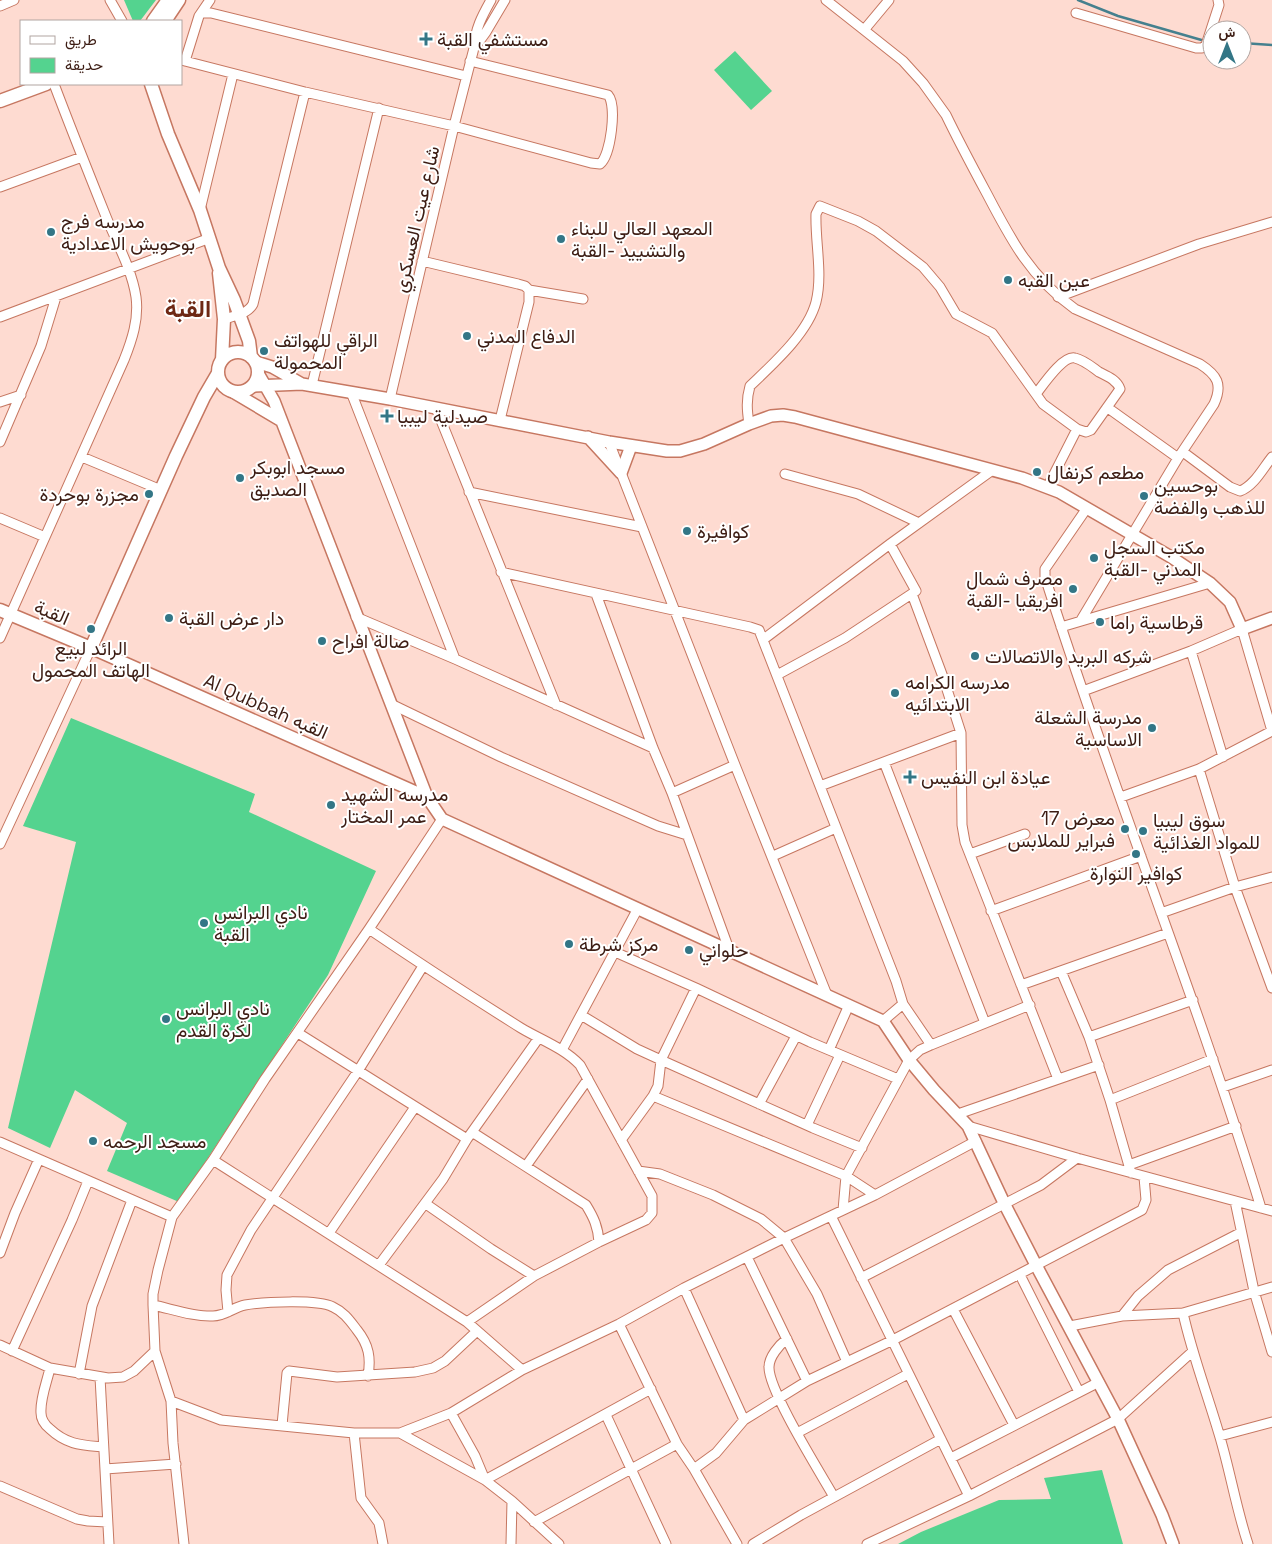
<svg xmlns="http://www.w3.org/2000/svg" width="1272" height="1544" font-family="'Space Grotesk',Vazirmatn,sans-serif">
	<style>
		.green { fill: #54d38f }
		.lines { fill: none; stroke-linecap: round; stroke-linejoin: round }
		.stream { stroke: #45808e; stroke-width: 2.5 }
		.minor-casing { stroke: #c67761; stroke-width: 11 }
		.tertiary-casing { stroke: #c67761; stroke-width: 14 }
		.secondary-casing { stroke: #c67761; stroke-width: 15 }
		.minor { stroke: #fff; stroke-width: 9 }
		.tertiary { stroke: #fff; stroke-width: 11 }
		.secondary { stroke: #fff; stroke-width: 12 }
		.poi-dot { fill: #337686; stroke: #fff; stroke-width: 2 }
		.labels { text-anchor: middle; stroke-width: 4; stroke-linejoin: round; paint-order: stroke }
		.poi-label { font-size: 19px; fill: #3d1d14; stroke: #fff; text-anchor: start }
		.street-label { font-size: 19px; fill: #3d1d14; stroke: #fff }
		.district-label { font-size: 24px; font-weight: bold; fill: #6e2814; stroke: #fff }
	</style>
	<rect width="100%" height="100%" fill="#fedbd1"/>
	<path class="green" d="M124,0H156L140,21H133Z
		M735,51L772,91L751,110L714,70Z
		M71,718L255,794L249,812L376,871L328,975L179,1202L107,1171L127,1123L75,1090L50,1148L8,1128L76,842L23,826Z
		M1102,1470L1123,1544H898L921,1532L999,1500L1051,1499L1044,1478Z"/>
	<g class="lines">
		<path class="stream" d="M1078,0L1118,16L1205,41
			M1242,43L1272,45"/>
		<defs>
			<path id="minor" d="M110,0L122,21
				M826,0L864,30
				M889,0L864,30L903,61L923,83L946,115C959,142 973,168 987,194C1011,240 1031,278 1075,309L1200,364C1217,375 1223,384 1214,404L1178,458L1081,620
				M0,6L14,0
				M202,13H211L466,76
				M1076,13L1196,48H1202L1206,45L1219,5L1218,0
				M475,47L486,32L505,0
				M181,60L305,92L454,126L591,163L600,164C611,155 617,105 608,95L470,61
				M185,61L199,16L210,0
				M0,187L82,157
				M200,210L233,74
				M422,261L518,284L525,286L529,290L583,299
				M1058,297L1199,244L1272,222
				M0,317L210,238
				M224,319C234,316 248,314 253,304L305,92
				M312,385L379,108
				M351,392L455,659
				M390,399L454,126L474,48C475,29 482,16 491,0
				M0,402L21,395
				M436,408L556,705
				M1108,408L1178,458
				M500,420L529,302V290
				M749,424C747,410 746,400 750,386C773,364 808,333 816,302C823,274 815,242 816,214L820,206L858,221L876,231L923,267L940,287L956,314L992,333L1043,404L1077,429L1086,432L1091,430L1120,389C1117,380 1107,376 1099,372C1092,367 1084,360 1075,358C1063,355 1043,385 1036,394
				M0,442L41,346L56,297
				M609,442L735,765L827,995
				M1183,452L1230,487L1240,491C1254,486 1263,468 1272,457
				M82,457L161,490
				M785,474L858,494L919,523
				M1048,486L1077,429
				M469,492L642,527
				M1087,508L1045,569V577C1112,789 1196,995 1261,1208
				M0,518L45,537
				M501,572L750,627L759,630L896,981L903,1004L931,1045
				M596,594L653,748L672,793L730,952
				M912,594L943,677L961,733L962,825L965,842L1058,1079
				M356,617L455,659L653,748
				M1061,627L1210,583
				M0,638L124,360C132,340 139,319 136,297C132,270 117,243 107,219C89,174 71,129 54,84
				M764,639L890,544L991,471
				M1191,651L1223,757
				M777,675L845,638L916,591L890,544
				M1083,691L1191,651L1242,629L1272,731
				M391,704L501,757L658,826L687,835
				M884,762L985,1023
				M1199,769L1235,887L1272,988
				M820,786L961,733
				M672,793L735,765
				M1121,797L1199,769L1272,731
				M0,844L91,648
				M970,854L1025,834
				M773,856L836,828
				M991,911L1141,856
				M1161,913L1235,887L1272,877
				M369,929C419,963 470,996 521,1028C541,1040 564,1048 580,1065L652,1196V1213L646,1220L599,1242L534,1276L467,1322
				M615,952L696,988L810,1042L898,1079
				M1061,971L1089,1037L1110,1100L1131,1173
				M1021,985L1168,933
				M581,1015L637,1049L661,1060L813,1128L862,1148
				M883,1021L903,1004
				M298,1033L467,1139
				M1089,1037L1193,1000
				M562,1050L637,910
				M829,1050L849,1005
				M1223,1087L1272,1070
				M653,1096L846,1176L875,1195
				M1110,1100L1213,1059
				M759,1104L796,1036
				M958,1114L1099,1065
				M807,1125L840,1055
				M968,1126L1077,1158L1272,1211
				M472,1132L586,1205C594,1218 598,1227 599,1242
				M621,1140L653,1096L658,1086L661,1060L696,988
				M0,1142L172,1217L213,1160L265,1079L369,929L442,819
				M213,1160L467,1322L522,1370L619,1324L684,1288L784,1238L875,1195L976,1141
				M1129,1165L1236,1126
				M526,1166L588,1079
				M638,1171L660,1174L713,1195L761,1219L784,1238L817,1294L847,1362
				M1235,1201L1254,1291L1272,1352
				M426,1204L491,1249L534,1276
				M843,1210L846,1176L909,1060L920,1050L931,1045L1030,1005
				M831,1216L969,1496
				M172,1217L158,1270L153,1294V1305L155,1351L171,1401L173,1443L184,1544
				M329,1233L415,1107
				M0,1253L15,1213L39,1159
				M747,1257L807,1381
				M379,1265L443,1179L467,1139L538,1039
				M1020,1275L1079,1392
				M861,1278L1041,1185L1077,1158
				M684,1288L744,1420
				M153,1305C172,1309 194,1317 213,1316C225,1316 234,1307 245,1305C264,1302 317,1299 333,1307C344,1312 350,1321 357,1330C369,1345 371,1358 368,1376
				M953,1309L1014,1425
				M228,1312L226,1290L227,1275L251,1230L358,1071L423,966
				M1183,1313C1192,1354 1207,1393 1219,1434C1230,1470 1236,1508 1248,1544
				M1122,1316L1138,1296L1168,1270L1240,1233
				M619,1324L677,1444L694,1469L737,1544
				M1070,1326L1122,1316L1183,1313L1272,1287
				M787,1339C779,1345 769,1357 769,1367C768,1390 821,1474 834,1497
				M0,1345L50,1368L108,1378L123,1377L134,1371L155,1351
				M12,1351L72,1220L88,1181
				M50,1368C47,1382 40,1398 41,1413C41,1420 45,1425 50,1429C67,1445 82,1445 103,1447
				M79,1374L92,1306L132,1200
				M100,1377L109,1544
				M171,1401L221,1420L354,1433H400L451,1413L522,1370
				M451,1413L475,1456L485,1480L512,1501L559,1544
				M606,1415L666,1544
				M282,1425L287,1373L289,1371L337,1377L415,1372L433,1368L445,1361L477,1331
				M354,1433L361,1498L379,1523L383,1544
				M400,1433L485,1480L651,1389
				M797,1433L908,1374
				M1220,1436L1272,1422
				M951,1458L1099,1382
				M105,1469L176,1464
				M694,1469L716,1453L744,1420L807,1381L891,1341L1142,1210L1146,1200L1144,1177
				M0,1486L77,1519L88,1521L107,1522
				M534,1522L677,1444
				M511,1544L512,1501
				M753,1544L801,1515L941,1439
				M867,1544L969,1496L1118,1419L1192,1352"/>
			<path id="tertiary" d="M256,362L272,367L302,384
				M259,375L274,401L427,797L442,819L883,1021L909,1060L934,1090L968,1126L1005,1205L1037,1267L1118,1419L1162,1515L1173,1544
				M253,386L302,384L390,399L609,442L667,451H680L704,444L749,424L771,416L783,415L795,417L1022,478L1059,492L1171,557L1210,583L1230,602L1242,629L1272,618
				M233,392L280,420
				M588,437L621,473L631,446
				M91,648L427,797"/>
			<path id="secondary" d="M153,21L168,0
				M165,21L179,0
				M151,84L168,134L200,210L219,268L234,300L249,341L251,357
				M0,101L46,84
				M219,273L224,319L222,360
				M218 372a20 20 0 1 1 40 0a20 20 0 1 1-40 0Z
				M0,610L91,648L176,456L204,397L218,373"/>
		</defs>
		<use href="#minor" class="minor-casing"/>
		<use href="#tertiary" class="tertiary-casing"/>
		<use href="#secondary" class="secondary-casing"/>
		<use href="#minor" class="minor"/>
		<use href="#tertiary" class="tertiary"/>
		<use href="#secondary" class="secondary"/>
	</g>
	<g class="poi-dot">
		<path d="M423.5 31.5h5v5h5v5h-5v5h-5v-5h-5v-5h5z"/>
		<circle cx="51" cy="232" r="5"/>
		<circle cx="561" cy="239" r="5"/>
		<circle cx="1008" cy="280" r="5"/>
		<circle cx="467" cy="336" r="5"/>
		<circle cx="264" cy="351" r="5"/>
		<path d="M384.5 408.5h5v5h5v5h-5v5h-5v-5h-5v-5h5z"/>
		<circle cx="1037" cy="472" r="5"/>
		<circle cx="240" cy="478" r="5"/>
		<circle cx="149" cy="494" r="5"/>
		<circle cx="1144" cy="496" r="5"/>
		<circle cx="687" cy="531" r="5"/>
		<circle cx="1094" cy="558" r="5"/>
		<circle cx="1073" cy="589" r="5"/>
		<circle cx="169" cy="618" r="5"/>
		<circle cx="1100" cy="622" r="5"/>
		<circle cx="91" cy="629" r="5"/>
		<circle cx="322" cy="641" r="5"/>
		<circle cx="975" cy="656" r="5"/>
		<circle cx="895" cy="693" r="5"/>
		<circle cx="1152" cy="728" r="5"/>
		<path d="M907.5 769.5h5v5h5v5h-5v5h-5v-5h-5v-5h5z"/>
		<circle cx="331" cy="805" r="5"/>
		<circle cx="1125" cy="829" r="5"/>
		<circle cx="1143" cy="831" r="5"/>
		<circle cx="1136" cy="854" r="5"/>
		<circle cx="204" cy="923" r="5"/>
		<circle cx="569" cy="944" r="5"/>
		<circle cx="689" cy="950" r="5"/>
		<circle cx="166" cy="1019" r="5"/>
		<circle cx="93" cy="1141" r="5"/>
	</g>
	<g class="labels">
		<g class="poi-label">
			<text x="437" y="46">مستشفي القبة</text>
			<text x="61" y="228">مدرسه فرج<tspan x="61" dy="22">بوحويش الاعدادية</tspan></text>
			<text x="571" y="235">المعهد العالي للبناء<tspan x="571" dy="22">والتشييد -القبة</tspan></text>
			<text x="1018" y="287">عين القبه</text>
			<text x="477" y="343">الدفاع المدني</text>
			<text x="274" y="347">الراقي للهواتف<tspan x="274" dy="22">المحمولة</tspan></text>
			<text x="397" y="423">صيدلية ليبيا</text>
			<text x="250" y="474">مسجد ابوبكر<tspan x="250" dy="22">الصديق</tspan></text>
			<text x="1047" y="479">مطعم كرنفال</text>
			<text x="1154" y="492">بوحسين<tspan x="1154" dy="22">للذهب والفضة</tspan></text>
			<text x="139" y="501" text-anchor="end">مجزرة بوحردة</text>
			<text x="697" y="538">كوافيرة</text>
			<text x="1104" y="554">مكتب السجل<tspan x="1104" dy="22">المدني -القبة</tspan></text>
			<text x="1063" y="585" text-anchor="end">مصرف شمال<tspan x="1063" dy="22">افريقيا -القبة</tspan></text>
			<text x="179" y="625">دار عرض القبة</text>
			<text x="1110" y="629">قرطاسية راما</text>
			<text x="332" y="648">صالة افراح</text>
			<text x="91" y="655" text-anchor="middle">الرائد لبيع<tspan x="91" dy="22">الهاتف المحمول</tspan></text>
			<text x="985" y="663">شركه البريد والاتصالات</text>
			<text x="905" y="689">مدرسه الكرامه<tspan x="905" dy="22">الابتدائيه</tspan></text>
			<text x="1142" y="724" text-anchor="end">مدرسة الشعلة<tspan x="1142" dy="22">الاساسية</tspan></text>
			<text x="921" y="784">عيادة ابن النفيس</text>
			<text x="341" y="801">مدرسه الشهيد<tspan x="341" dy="22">عمر المختار</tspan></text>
			<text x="1115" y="825" text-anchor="end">معرض 17<tspan x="1115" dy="22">فبراير للملابس</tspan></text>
			<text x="1153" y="827">سوق ليبيا<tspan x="1153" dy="22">للمواد الغذائية</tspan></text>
			<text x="1136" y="880" text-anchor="middle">كوافير النوارة</text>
			<text x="214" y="919">نادي البرانس<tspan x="214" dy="22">القبة</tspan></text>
			<text x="579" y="951">مركز شرطة</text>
			<text x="699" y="957">حلواني</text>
			<text x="176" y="1015">نادي البرانس<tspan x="176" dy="22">لكرة القدم</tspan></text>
			<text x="103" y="1148">مسجد الرحمه</text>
		</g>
		<g class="street-label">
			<text transform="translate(416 219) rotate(-77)" y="7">شارع عيت العسكري</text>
			<text transform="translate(52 612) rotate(23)" y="7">القبة</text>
			<text transform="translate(266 706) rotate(24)" y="7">Al Qubbah القبه</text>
		</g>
		<g class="district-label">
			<text x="188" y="317">القبة</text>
		</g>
	</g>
	<rect x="20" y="20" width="162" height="65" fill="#ffffff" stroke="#b1a5a1"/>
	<rect x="30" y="36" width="25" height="8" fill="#ffffff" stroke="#b1a5a1"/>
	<text x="65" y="45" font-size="15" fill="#3d1d14">طريق</text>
	<rect x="30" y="58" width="25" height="15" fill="#54d38f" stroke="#b1a5a1"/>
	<text x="65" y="70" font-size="15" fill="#3d1d14">حديقة</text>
	<g transform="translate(1227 45)"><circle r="24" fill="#ffffff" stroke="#b1a5a1"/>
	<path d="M0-4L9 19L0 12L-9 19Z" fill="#337686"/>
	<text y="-8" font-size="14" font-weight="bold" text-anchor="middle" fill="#3d1d14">ش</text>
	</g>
</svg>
